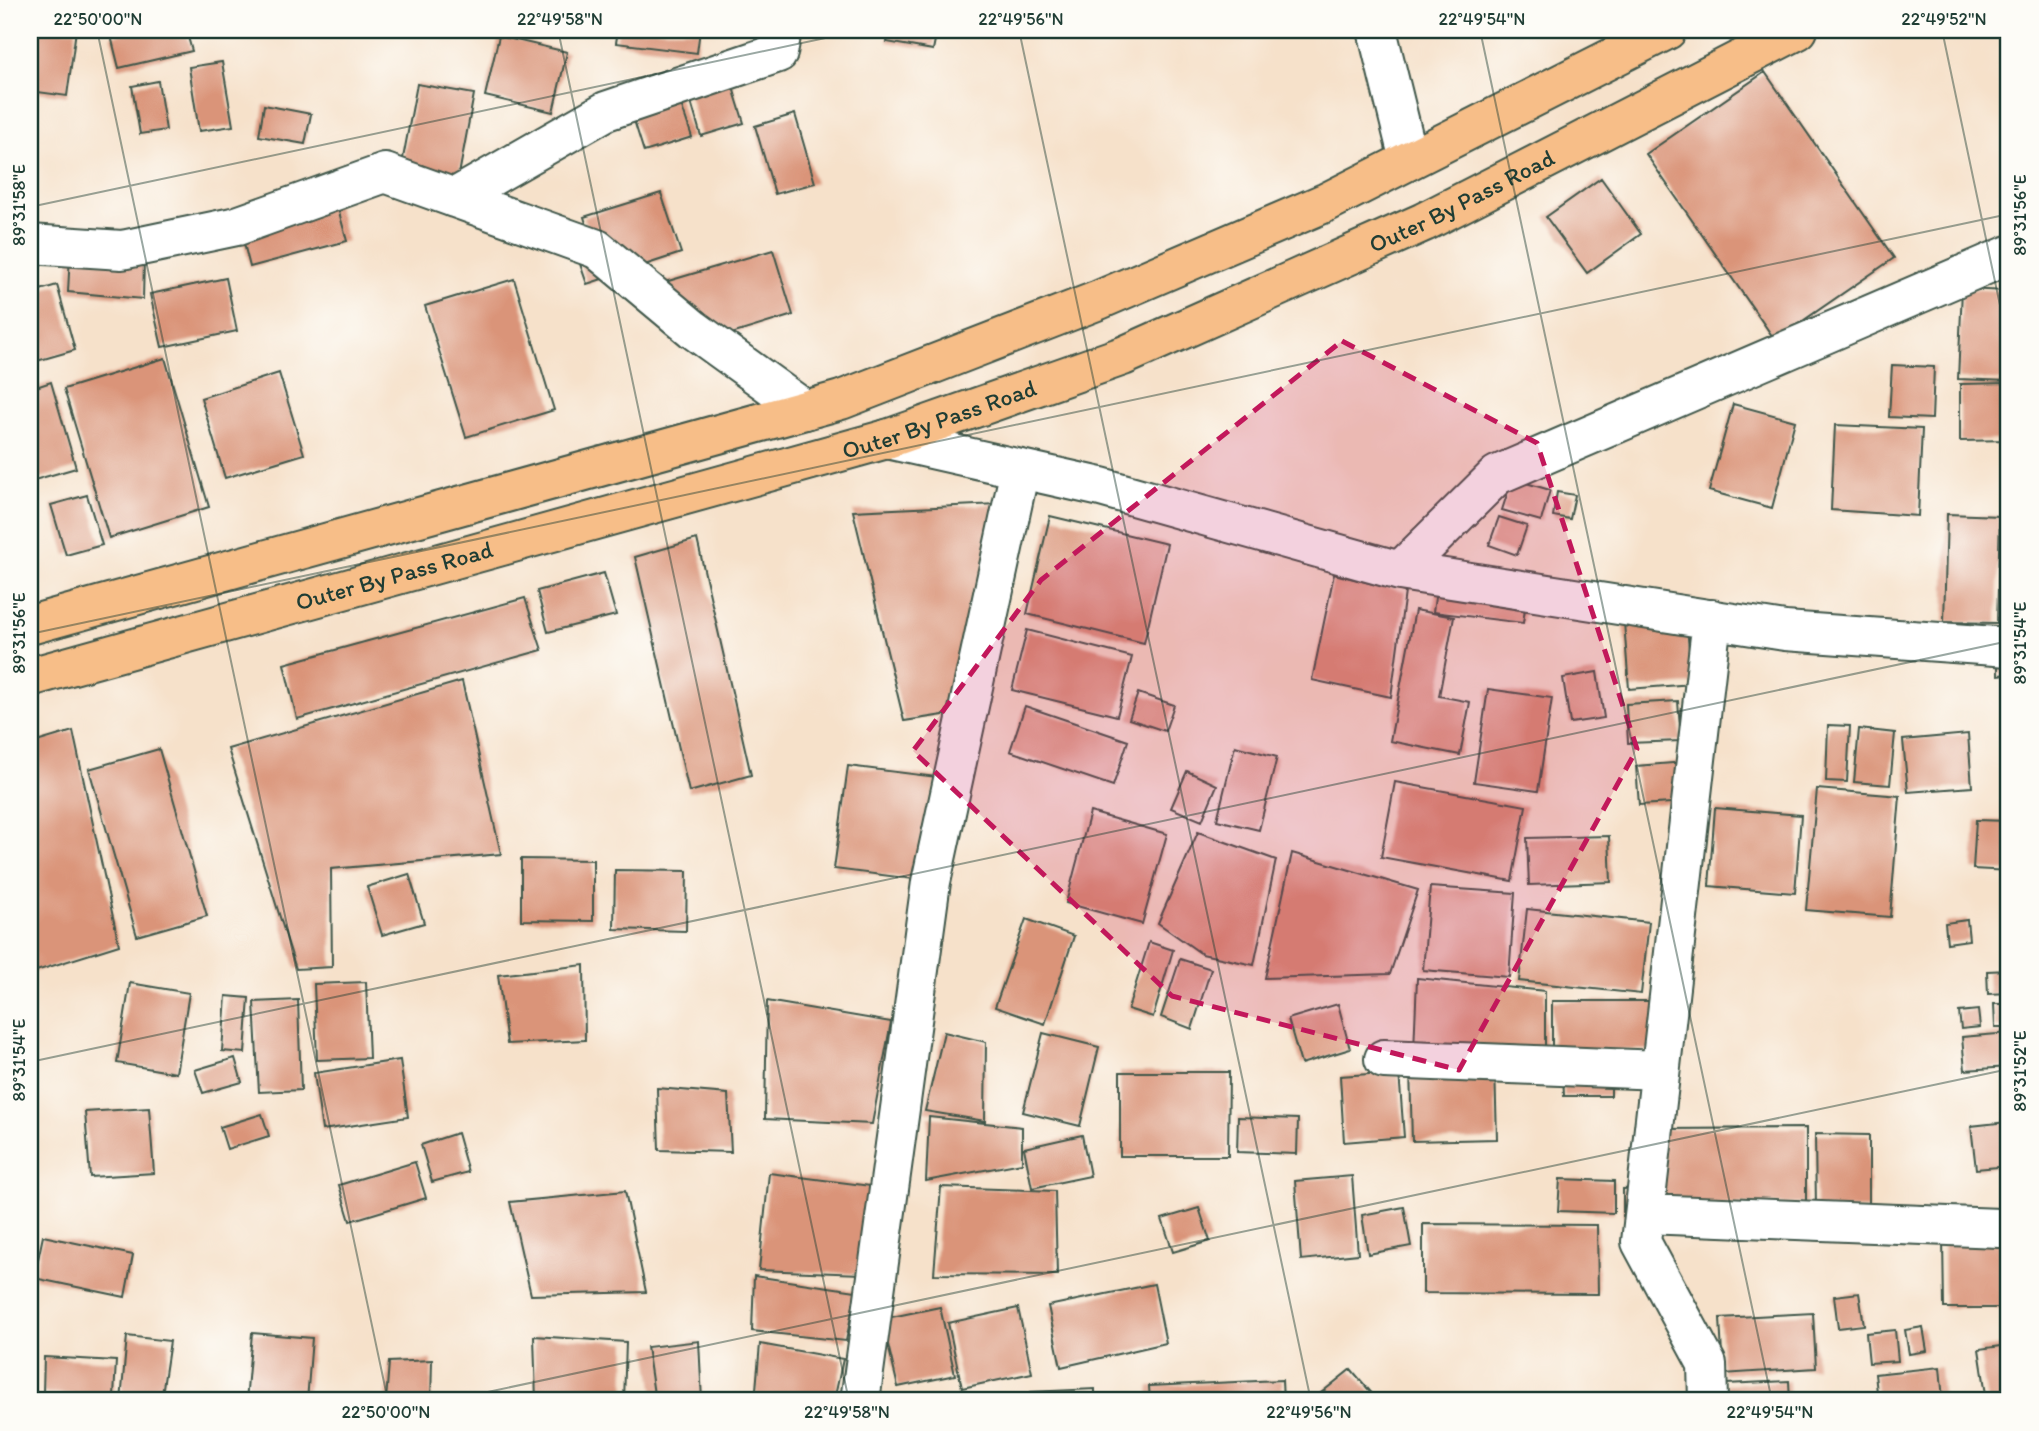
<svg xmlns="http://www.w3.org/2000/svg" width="2039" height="1431" font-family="Itim,sans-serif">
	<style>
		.building { fill: #da9479 }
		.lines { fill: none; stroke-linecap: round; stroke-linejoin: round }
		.minor-casing { stroke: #3f564a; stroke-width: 42 }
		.major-casing { stroke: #3f564a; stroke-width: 42 }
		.minor { stroke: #fff; stroke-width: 38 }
		.major { stroke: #f7be88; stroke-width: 38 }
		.marked { fill: #c2185b; fill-opacity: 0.2; stroke: #c2185b; stroke-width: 5; stroke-dasharray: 14 9; stroke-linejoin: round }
		.ticks { fill: none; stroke: #1f3d34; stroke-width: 2; stroke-opacity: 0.45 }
		.labels { text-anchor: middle; stroke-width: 6; stroke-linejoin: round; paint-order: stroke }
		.street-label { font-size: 24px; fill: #1f3d34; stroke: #fdfcf7 }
		.neatline { fill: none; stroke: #1f3d34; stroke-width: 2.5 }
		.ticks-label { font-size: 18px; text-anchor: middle; fill: #1f3d34 }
	</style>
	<rect width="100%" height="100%" fill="#fdfcf7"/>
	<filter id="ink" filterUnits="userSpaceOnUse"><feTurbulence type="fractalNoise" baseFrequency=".0143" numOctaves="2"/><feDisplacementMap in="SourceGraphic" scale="14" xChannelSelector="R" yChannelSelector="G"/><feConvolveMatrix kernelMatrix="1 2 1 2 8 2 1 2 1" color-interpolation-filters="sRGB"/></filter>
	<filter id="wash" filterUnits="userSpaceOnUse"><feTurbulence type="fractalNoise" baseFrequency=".00686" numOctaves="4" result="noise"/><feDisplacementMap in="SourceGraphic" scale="28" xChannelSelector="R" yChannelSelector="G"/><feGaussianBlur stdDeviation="1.57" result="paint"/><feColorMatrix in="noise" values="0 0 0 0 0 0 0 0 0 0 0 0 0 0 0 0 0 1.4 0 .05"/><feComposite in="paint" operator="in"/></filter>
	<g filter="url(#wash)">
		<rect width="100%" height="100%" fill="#f6e1ca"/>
		<g id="blocks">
			<path class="building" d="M30,30H76L67,96L30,91Z
				M137,30H186L192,51L119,68L111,36Z
				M618,30H700L697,53L616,43Z
				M889,30H937L933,50L887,42Z
				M499,36L567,52L553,112L485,96Z
				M724,58L744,123L701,136L682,71Z
				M222,62L233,126L199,131L189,67Z
				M1765,72L1894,258L1775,340L1646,154Z
				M673,80L692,137L644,152L626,95Z
				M158,81L166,130L140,134L132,86Z
				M417,84L474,94L458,180L401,169Z
				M264,105L311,114L305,144L259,136Z
				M795,114L815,183L775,194L755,126Z
				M1601,178L1641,234L1587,273L1546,217Z
				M661,193L681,253L587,284L579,261L596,255L584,217Z
				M334,194L347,241L250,267L238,220Z
				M773,250L793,315L686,348L665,282Z
				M70,254L144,259L143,299L68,292Z
				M226,278L237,331L162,347L150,294Z
				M514,279L554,410L466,437L425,306Z
				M57,285L75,350L30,363V293Z
				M1962,289L2009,291V381L1958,379Z
				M165,358L209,507L109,538L64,389Z
				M1892,365L1934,367L1932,419L1889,417Z
				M279,373L304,454L225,478L201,398Z
				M51,382L76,468L31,481L30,389Z
				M2009,383V440L1960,441V384Z
				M1733,404L1795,421L1772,508L1709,491Z
				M1835,425L1922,429L1918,516L1831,510Z
				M1512,479L1550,490L1541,521L1502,510Z
				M1557,492L1575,495L1570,519L1553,516Z
				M87,495L102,545L66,555L51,505Z
				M997,504L956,713L904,721L853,511Z
				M1947,514L2000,516L1997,623L1944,622Z
				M1050,516L1167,544L1144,643L1027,614Z
				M1499,517L1527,526L1517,555L1489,545Z
				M697,539L751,775L689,792L635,557Z
				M604,573L616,615L548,632L537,591Z
				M1334,574L1405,592L1391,697L1312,680Z
				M1437,583L1527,595L1523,623L1433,612Z
				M525,598L542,650L297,719L284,664Z
				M1415,610L1454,617L1439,696L1470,702L1460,755L1390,741Z
				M1686,616L1692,684L1629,689L1624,622Z
				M1027,630L1132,657L1117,716L1012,690Z
				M2009,655V674L1998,675V656Z
				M1597,672L1604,718L1570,723L1563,678Z
				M462,681L501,854L331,869L332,967L296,969L228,749Z
				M1488,689L1552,698L1538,791L1474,782Z
				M1138,693L1174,705L1165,731L1129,719Z
				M1678,701L1681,741L1628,743L1626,704Z
				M1025,706L1128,741L1113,786L1010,751Z
				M1828,725L1850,726L1847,782L1826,781Z
				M1859,729L1895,733L1890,785L1854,782Z
				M73,731L119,945L30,973V744Z
				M1968,734L1972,787L1908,792L1903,740Z
				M1235,746L1277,757L1259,830L1217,820Z
				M159,749L207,916L137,936L89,769Z
				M1685,762L1688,802L1639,805L1636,766Z
				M848,766L937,777L921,880L834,869Z
				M2005,770L2009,771V804L2003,803Z
				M1187,771L1217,785L1202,821L1171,808Z
				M1395,782L1526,806L1512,881L1381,857Z
				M1817,789L1900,796L1890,917L1806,910Z
				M1715,808L1801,815L1795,893L1709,886Z
				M1090,812L1167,834L1142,924L1066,903Z
				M1976,820L2009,821V871L1973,869Z
				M1198,832L1276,860L1254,965L1202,954L1158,923Z
				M1609,836L1611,882L1529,885L1527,838Z
				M1292,853L1418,890L1390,974L1265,978Z
				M521,859L593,860V921L521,920Z
				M615,870L687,871L686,931L614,929Z
				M409,874L424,923L382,935L367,887Z
				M1430,887L1515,893L1509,977L1423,970Z
				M1527,909L1649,922L1641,994L1519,981Z
				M1026,919L1074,936L1045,1024L995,1007Z
				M1967,920L1969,940L1947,943L1945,923Z
				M1149,942L1173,950L1153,1017L1128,1009Z
				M1180,959L1211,969L1192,1029L1161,1017Z
				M584,965L585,1040L507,1044L498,975Z
				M2009,970V993L1988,994L1987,971Z
				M1417,978L1545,991V1058L1414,1051Z
				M366,982L369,1058L317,1060L314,984Z
				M130,983L189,993L176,1073L117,1063Z
				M226,996L249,998L245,1053L222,1051Z
				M298,1000L301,1090L259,1092L254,1002Z
				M767,1001L891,1022L872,1124L765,1119Z
				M1552,1001H1657L1656,1050H1552Z
				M1338,1004L1350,1049L1301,1064L1288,1019Z
				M1994,1004H2009V1027H1995Z
				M1978,1010L1980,1027L1961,1029L1959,1012Z
				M944,1032L986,1042L985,1121L925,1111Z
				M1043,1033L1099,1047L1080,1126L1023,1112Z
				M2009,1033V1067L1965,1070L1962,1037Z
				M235,1058L242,1082L203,1093L195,1070Z
				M400,1060L408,1117L322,1130L314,1073Z
				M1495,1067L1497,1139L1412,1141L1410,1068Z
				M1120,1072H1229L1228,1156H1120Z
				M1399,1072L1404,1137L1344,1142L1340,1076Z
				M1563,1074H1611V1096H1564Z
				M657,1088L728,1094L731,1152L659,1150Z
				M149,1108L154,1173L90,1177L85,1112Z
				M262,1114L269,1136L227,1149L220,1127Z
				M929,1117L1022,1127V1163L926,1181Z
				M1238,1117L1298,1119L1297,1154L1237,1152Z
				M2007,1122L2009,1166L1976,1169L1971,1126Z
				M1806,1128V1204L1663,1206L1662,1129Z
				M457,1133L468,1172L432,1182L421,1145Z
				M1815,1134L1869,1135V1209H1816Z
				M1082,1135L1090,1176L1032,1188L1024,1148Z
				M415,1162L426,1198L350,1221L339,1185Z
				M769,1173L871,1186L861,1274L759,1270Z
				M1352,1176L1358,1254L1301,1260L1295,1181Z
				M1560,1179L1614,1181V1213L1558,1211Z
				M941,1187L1055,1191L1057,1275L934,1274Z
				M1638,1188L1639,1216H1623V1189Z
				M625,1191L646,1292L531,1295L510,1202Z
				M1404,1207L1411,1246L1368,1254L1362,1215Z
				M1199,1208L1210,1241L1173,1252L1162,1219Z
				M1423,1224L1597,1225L1598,1294L1423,1293Z
				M43,1236L133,1255L125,1297L34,1278Z
				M2009,1237V1308H1944L1943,1238Z
				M754,1276L856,1291L846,1341L752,1331Z
				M1154,1284L1166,1343L1061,1367L1048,1306Z
				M1859,1293L1864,1325L1838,1328L1834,1296Z
				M940,1307L955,1375L898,1387L882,1319Z
				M1018,1308L1032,1373L962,1388L948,1323Z
				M1813,1313L1816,1368L1723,1374L1720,1318Z
				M1923,1327L1927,1351L1909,1354L1905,1330Z
				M1895,1330L1898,1361L1869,1363L1866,1333Z
				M252,1333L312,1338L307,1401H246Z
				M127,1336L170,1341L161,1401H121Z
				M534,1336L626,1342L624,1401H536Z
				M699,1341L702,1401H655L647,1347Z
				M760,1344L843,1359L834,1401H755Z
				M2009,1345V1401H1987L1979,1349Z
				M44,1357L116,1361L114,1396L43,1393Z
				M432,1360L431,1401H386L389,1362Z
				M1940,1367L1943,1400L1878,1401L1875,1374Z
				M1351,1369L1374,1396L1368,1401H1311Z
				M1282,1380L1283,1401H1150L1149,1386Z
				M1789,1381L1790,1401H1727L1726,1384Z
				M1095,1389V1401H1030V1392Z
				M908,1398H1021L1022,1401H907Z"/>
		</g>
	</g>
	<g filter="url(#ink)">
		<use href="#blocks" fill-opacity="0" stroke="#3f564a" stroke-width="2"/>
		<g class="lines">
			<defs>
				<path id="minor" d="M1377,30L1409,160
					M454,198L606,111L778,53L782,30
					M30,244L122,250L237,226L385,173L597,249L693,329L805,410
					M887,439L1101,487L1400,571L1785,631L2009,647
					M1400,571L1497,475L2009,255
					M1384,1059L1660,1070
					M1645,1214L2000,1228
					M860,1401L931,882L1020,469
					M1708,1401L1707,1364L1641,1242L1712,619"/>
				<g id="major">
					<path d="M30,625L841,400L1099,300L1327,202L1667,30"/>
					<path id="s1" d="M30,677L887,439L1123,356L1424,222L1798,30"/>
				</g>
			</defs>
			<use href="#minor" class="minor-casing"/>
			<use href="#major" class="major-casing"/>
			<use href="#minor" class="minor"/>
			<use href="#major" class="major"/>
		</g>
	</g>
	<path class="marked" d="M1342,341L1537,443L1637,749L1459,1070L1172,996L913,751L1041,580Z"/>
	<path class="ticks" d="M97,30L388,1401M558,30L849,1401M1019,30L1311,1401M1480,30L1772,1401M1942,30L2009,348M30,207L863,30M30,634L2009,214M30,1062L2009,641M445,1401L2009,1069"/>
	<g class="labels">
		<g class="street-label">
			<text dy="8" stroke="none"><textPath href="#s1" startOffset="1512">Outer By Pass Road</textPath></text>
			<text dy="8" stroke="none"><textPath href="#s1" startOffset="945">Outer By Pass Road</textPath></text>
			<text dy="8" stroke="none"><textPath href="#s1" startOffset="378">Outer By Pass Road</textPath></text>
		</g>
	</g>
	<rect width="2039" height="1431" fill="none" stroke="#fdfcf7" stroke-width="77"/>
	<rect x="38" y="38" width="1962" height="1354" class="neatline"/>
	<g class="ticks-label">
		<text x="98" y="25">22°50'00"N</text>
		<text x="560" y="25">22°49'58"N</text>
		<text x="1021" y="25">22°49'56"N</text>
		<text x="1482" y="25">22°49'54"N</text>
		<text x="1944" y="25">22°49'52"N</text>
		<text transform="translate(19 205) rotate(-90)" y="6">89°31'58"E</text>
		<text transform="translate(2020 215) rotate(-90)" y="6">89°31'56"E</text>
		<text transform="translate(19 633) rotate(-90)" y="6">89°31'56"E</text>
		<text transform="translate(2020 643) rotate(-90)" y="6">89°31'54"E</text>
		<text transform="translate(19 1060) rotate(-90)" y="6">89°31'54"E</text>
		<text transform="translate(2020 1071) rotate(-90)" y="6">89°31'52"E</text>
		<text x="386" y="1418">22°50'00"N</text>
		<text x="847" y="1418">22°49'58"N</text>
		<text x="1309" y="1418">22°49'56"N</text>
		<text x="1770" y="1418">22°49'54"N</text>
	</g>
</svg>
